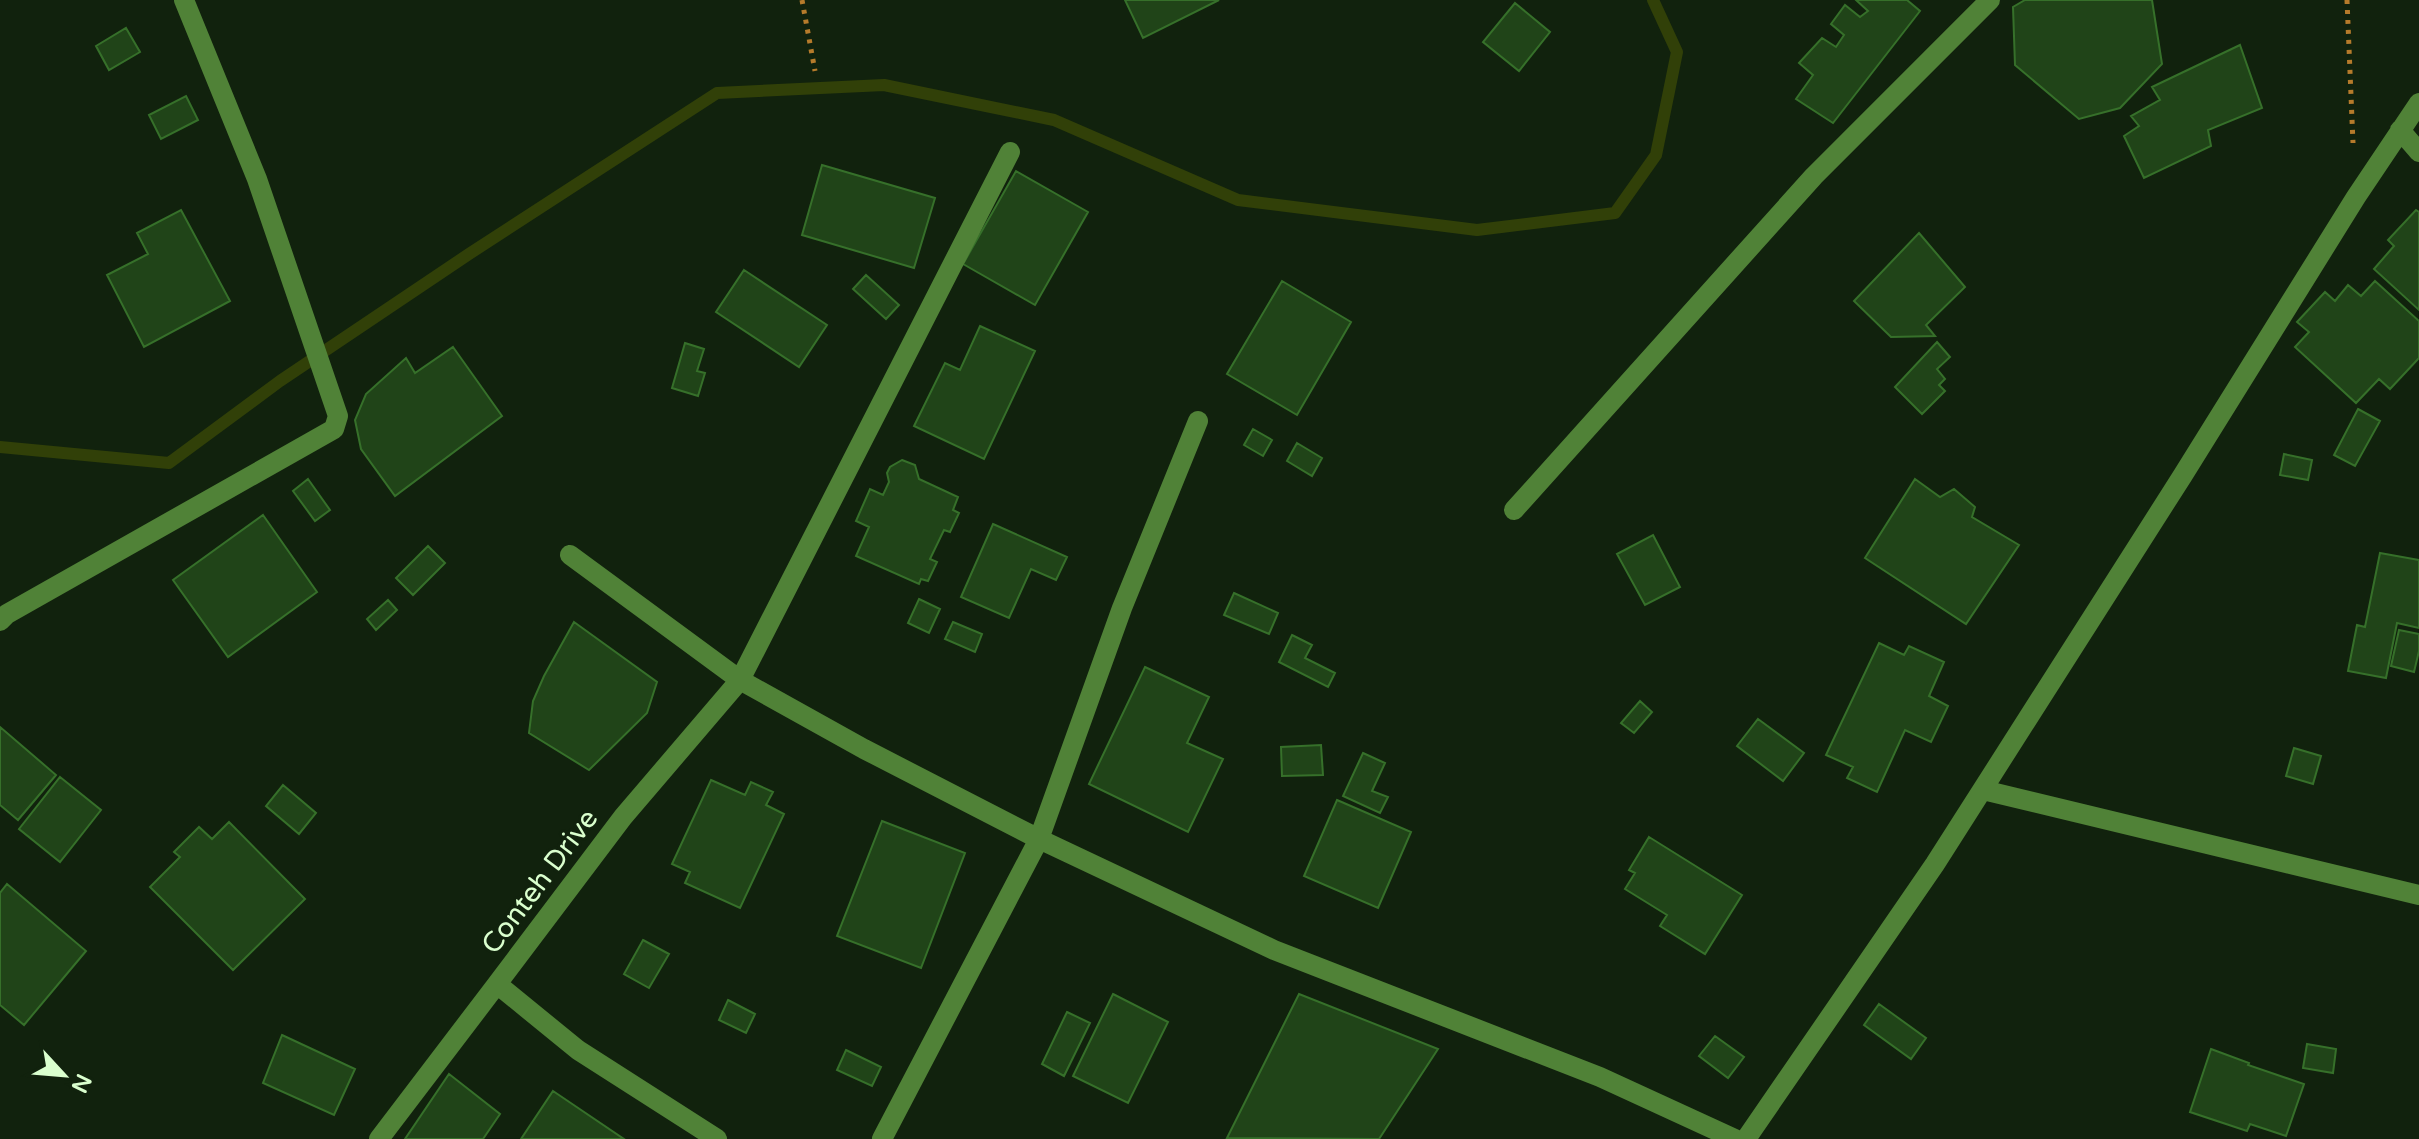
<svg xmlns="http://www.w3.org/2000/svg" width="2419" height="1139" font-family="'Varela Round',sans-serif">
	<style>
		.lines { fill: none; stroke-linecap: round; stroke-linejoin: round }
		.stream { stroke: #314008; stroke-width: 12 }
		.building { fill: #204418; stroke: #36702a; stroke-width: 2 }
		.path { stroke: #b67b2b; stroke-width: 5; stroke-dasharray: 4 6; stroke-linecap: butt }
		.minor { stroke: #508237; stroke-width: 20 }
		.labels { text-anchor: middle; stroke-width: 6; stroke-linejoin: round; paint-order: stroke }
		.street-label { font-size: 28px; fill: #daffce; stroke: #11220d }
	</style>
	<rect width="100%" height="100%" fill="#11220d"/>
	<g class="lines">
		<path class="stream" d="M0,447L169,463L280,381L469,254L717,93L884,85L1054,120L1238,200L1477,230L1615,213L1656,155L1677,52L1653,0"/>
	</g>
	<path class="building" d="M1125,0H1219L1143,38Z
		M1856,0H1907L1920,11L1833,123L1796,99L1813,75L1799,63L1822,38L1836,47L1844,35L1831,24L1845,5L1860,17L1868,11Z
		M2025,0H2152L2162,64L2120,108L2079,119L2015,65L2013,7Z
		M1515,3L1550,32L1519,71L1483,42Z
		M126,28L140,52L109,70L96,46Z
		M2240,45L2262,108L2208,130L2211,146L2144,178L2124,136L2139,126L2131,116L2160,100L2152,87Z
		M186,96L198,120L161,139L149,115Z
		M822,165L935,198L914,268L802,235Z
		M1016,171L1088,212L1035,305L963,264Z
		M181,210L230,301L144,347L107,275L148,254L137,233Z
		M2416,210L2419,212V310L2374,269L2394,246L2388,240Z
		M1919,233L1965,287L1926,325L1935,336L1891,337L1854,301Z
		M744,270L827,325L799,367L716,312Z
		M866,275L899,305L886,319L853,289Z
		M1282,281L1351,322L1297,415L1227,374Z
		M2375,281L2419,321V358L2390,389L2379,379L2356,403L2295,347L2309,332L2297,322L2325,292L2335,301L2348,285L2361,296Z
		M980,326L1035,351L984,459L914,426L945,363L960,370Z
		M1937,342L1950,357L1937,369L1945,379L1939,385L1945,391L1922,414L1895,387Z
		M685,343L704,349L697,371L705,373L698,396L672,388Z
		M453,347L502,416L395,496L361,449L355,420L366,394L406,358L415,373Z
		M2358,409L2380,421L2355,466L2334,455Z
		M1253,429L1272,440L1263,456L1244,445Z
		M1297,443L1322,458L1312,476L1287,461Z
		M2284,454L2312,460L2308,480L2280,475Z
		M902,460L915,465L919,479L958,497L953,510L959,513L950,532L944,530L930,559L937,562L928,581L921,579L919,584L856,556L869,527L856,521L870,489L883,495L889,482L887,473L890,467Z
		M308,479L330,510L315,521L293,491Z
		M1915,479L1940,497L1954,489L1975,507L1972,517L2019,545L1966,624L1865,558Z
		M263,515L317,592L228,657L173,580Z
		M993,524L1067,557L1056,580L1031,569L1009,618L961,597Z
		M1653,535L1680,587L1645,605L1617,554Z
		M428,546L445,563L413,595L396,578Z
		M2380,553L2419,560V628L2397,623L2386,678L2348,671L2357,625L2365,627Z
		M1234,593L1278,613L1269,634L1224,615Z
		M919,599L940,609L929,633L908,623Z
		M388,600L397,610L376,630L367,619Z
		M574,622L657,682L647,713L589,770L529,733L533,701L544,676Z
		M953,622L982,634L975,652L945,639Z
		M2399,630L2419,634V651L2414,672L2391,666Z
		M1292,635L1312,645L1305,658L1335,673L1328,687L1279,662Z
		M1879,643L1904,655L1909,646L1944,662L1929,696L1948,706L1931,742L1905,730L1877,792L1847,778L1853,767L1826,755Z
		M1145,667L1209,697L1187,743L1223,759L1188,832L1089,784Z
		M1640,701L1652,712L1634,733L1621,723Z
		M1758,719L1804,753L1783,781L1737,746Z
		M0,727L56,775L18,820L0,805Z
		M1321,745L1323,775L1282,776L1281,747Z
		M2294,748L2321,756L2313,784L2286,776Z
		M1363,753L1385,763L1372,791L1388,797L1380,813L1343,796Z
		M60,777L101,810L60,862L19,829Z
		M711,780L745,795L751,782L773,792L766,805L784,814L740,908L685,883L690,872L672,864Z
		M283,785L316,813L299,834L266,806Z
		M1337,800L1411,832L1378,908L1304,876Z
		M882,821L965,853L921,968L837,936Z
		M229,822L305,899L233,970L150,887L180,857L174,852L199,827L212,839Z
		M1649,837L1742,895L1705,954L1660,926L1667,915L1625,889L1635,873L1629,870Z
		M7,884L86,951L24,1025L0,1005V893Z
		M643,940L669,954L649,988L624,974Z
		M1113,994L1168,1022L1128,1103L1073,1076Z
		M1299,994L1438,1049L1379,1139L1227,1138Z
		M728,1000L755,1014L746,1033L719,1020Z
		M1879,1004L1926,1038L1911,1059L1864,1025Z
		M1067,1012L1090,1023L1064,1076L1042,1064Z
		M282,1035L355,1069L334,1115L263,1083Z
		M1715,1036L1744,1057L1728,1078L1699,1056Z
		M2307,1044L2336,1049L2333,1073L2303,1068Z
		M2211,1049L2249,1063L2248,1065L2304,1084L2286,1136L2250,1124L2247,1131L2190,1112Z
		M846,1050L881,1067L872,1086L837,1070Z
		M449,1074L500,1114L483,1139H405Z
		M553,1091L624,1139H521Z"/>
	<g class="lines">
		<path class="path" d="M802,0L815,71
			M2347,0L2353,143"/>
		<path class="minor" d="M2400,130L2419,152
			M1514,510L1814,176L1990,0
			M570,555L740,680L864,749L1039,839L1274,950L1600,1077L1735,1139
			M0,621L7,614L334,429L338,416L257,179L184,0
			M1983,790L2419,895
			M379,1139L497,984
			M717,1139L578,1050L497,984L623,817L740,680L1010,152
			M882,1139L1039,839L1122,608L1198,421
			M1746,1139L1935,864L2183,475L2356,197L2419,103"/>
	</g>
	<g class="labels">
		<g class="street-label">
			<text transform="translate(539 881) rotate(-53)" y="10">Conteh Drive</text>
		</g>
	</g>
	<g transform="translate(64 1075) rotate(116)" stroke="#11220d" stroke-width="6" paint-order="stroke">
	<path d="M0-6L14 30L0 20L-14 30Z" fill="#daffce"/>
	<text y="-12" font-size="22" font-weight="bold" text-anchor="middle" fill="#daffce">N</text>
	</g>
</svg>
